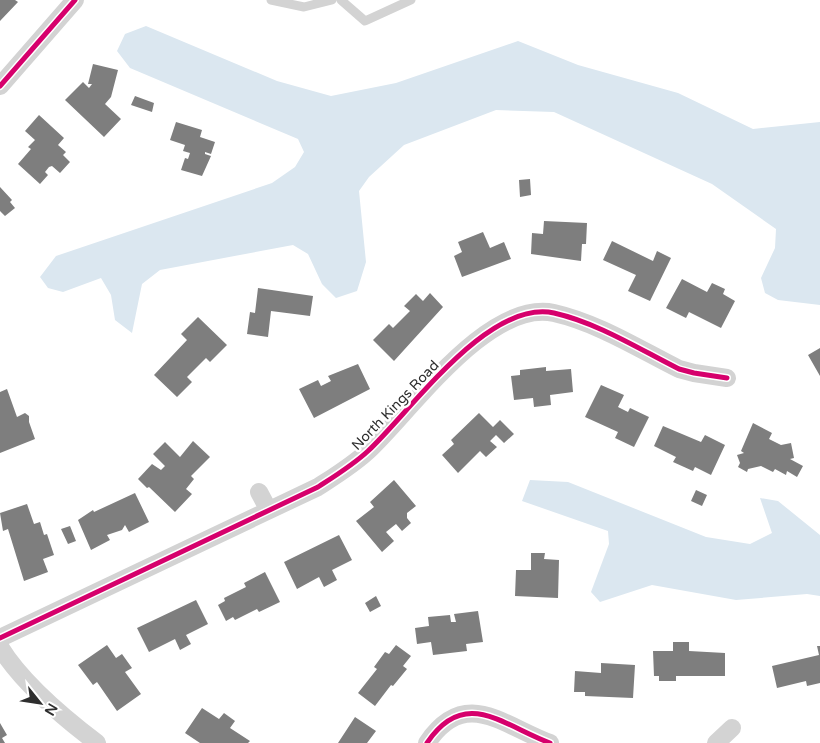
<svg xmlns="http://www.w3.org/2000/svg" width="820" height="743" font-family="'Varela Round',sans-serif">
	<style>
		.water { fill: #dbe7f0 }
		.building { fill: #7e7e7e }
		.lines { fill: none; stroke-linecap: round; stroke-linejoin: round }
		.service { stroke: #d3d3d3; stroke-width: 9 }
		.minor { stroke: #d3d3d3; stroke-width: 18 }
		.cycleway-casing { stroke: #fff; stroke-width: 8 }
		.cycleway { stroke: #d6006c; stroke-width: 5 }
		.labels { text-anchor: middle; stroke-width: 5; stroke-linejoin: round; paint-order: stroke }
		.street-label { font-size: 14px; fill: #2e2e2e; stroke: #fff }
	</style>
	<rect width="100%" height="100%" fill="#fff"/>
	<path class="water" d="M146,26L277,81L331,96L396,83L518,41L578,65L678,93L753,129L820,122V305L778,300L765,293L761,278L775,248L776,229L712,184L554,112L496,110L404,145L369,177L359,191L366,262L357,291L336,298L322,284L308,254L293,245L160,270L142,284L132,333L115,320L111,295L101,278L63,292L48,288L40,277L56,256L272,183L295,167L304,152L298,139L130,68L117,51L125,34Z
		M530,480L568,482L706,537L750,544L772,533L760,498L778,501L820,535V596L807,594L736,600L652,585L600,602L591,592L609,544L608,531L522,501Z"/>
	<path class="building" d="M0,0H15L18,2L0,21Z
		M93,64L118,70L111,97L105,104L121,119L104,137L65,100L83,82L89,88L92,84H88Z
		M135,96L154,103L152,112L131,105Z
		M39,115L64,138L58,145L66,152L63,155L70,162L60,173L52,166L49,167L45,172L48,175L40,184L18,164L31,149L28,147L35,140L25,131Z
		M176,122L202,130L200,137L215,142L211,154L205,152V154L211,156L202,176L181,170L185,158L188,159L190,153L183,151L185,145L170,140Z
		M530,179L531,195L520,197L519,180Z
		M0,187L12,200L10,202L15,208L5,216L0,211Z
		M544,221L587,223L586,244H582L581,261L531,254L532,233L543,234Z
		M483,232L490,248L504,242L511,259L462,277L454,256L462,252L458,242Z
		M612,241L653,261L657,251L671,258L650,301L628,291L636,275L603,260Z
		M682,279L707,292L712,283L725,289L723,294L735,301L721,328L689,312L686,318L666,308Z
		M258,288L313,296L310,316L271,311L268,337L247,334L250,312L255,313Z
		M430,293L443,307L394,361L373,340L389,324L393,328L410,311L404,306L416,294L423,301Z
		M198,317L227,345L210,362L206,358L187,377L192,382L177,397L154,375L187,340L181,334Z
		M820,348V376L808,355Z
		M358,364L370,389L314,418L299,389L318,380L321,386L331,381L328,376Z
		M546,367V371L571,369L573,392L550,395L551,405L534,407L533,398L514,400L511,376L520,375V370Z
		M601,385L624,395L618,407L628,412L630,408L649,417L634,447L615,438L618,432L585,417Z
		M7,389L17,417L25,413L29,416V422L35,439L0,453V392Z
		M479,413L493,427L500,420L514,434L504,443L496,435L490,441L497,447L486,457L480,451L458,473L442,455L454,444L451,440Z
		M753,423L772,433L769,439L781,445L791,443L794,458L790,459L803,466L797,477L787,471L786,475L775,469L773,472L761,466L748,469L747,472L738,467L740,463L737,455L744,453L741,451Z
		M663,426L701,442L705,435L725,445L711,475L695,467L693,471L673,462L676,457L654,446Z
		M193,441L210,457L191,476L194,479L186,489L192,494L175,512L149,487L147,488L138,479L152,464L161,470L165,466L153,454L165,442L180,457Z
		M394,480L416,506L407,513V518L411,523L402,531L396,524L386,532L394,541L382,552L356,521L374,507L370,502Z
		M696,490L707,495L702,506L691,501Z
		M135,493L149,522L129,532L125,525L122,530L107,535L110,540L91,550L78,520L93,510L94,512Z
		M27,504L34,524L40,522L44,535L47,534L54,555L43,559L48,572L24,581L8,529L3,531L0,513Z
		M70,526L76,541L68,544L61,529Z
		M339,535L352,560L332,570L337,580L324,587L319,577L297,589L284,562Z
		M531,553H545L544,559L559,560L558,598L515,596L516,570H531Z
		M265,572L280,602L259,612L257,609L235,620L233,617L226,621L218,605L225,601L224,598L246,587L244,583Z
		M376,596L381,606L370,612L365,603Z
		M196,600L208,624L186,635L191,644L180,650L175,639L149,652L137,628Z
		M478,611L483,642L466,644L467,651L433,655L431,642L417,644L415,628L429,626L428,617L450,615L451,622H456L454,614Z
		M673,642H689V651L725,653V676H676V681H659V676H654L653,651H673Z
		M107,645L116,658L122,654L132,668L125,672L141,694L117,711L97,682L93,685L78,665Z
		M396,645L411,656L403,666L407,669L393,686L391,685L375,706L358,693L377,669L374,667L385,652L389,654Z
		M817,646H820V683L807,686L806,681L777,688L772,666L819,655Z
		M601,663L635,665L633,698L585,696V692H574L575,671L601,673Z
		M202,708L219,719L224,713L235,721L230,728L250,741L248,743H200L185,733Z
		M355,717L376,731L367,743H338Z
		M0,723L7,735L2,738L5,743H0Z"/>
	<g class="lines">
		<path class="service" d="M271,0L304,7L332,0
			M341,0L365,21L411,0"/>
		<path class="minor" d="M0,86L75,0
			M259,492L268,509
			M0,638L318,487C335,476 353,465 368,451C411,411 488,299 554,313C598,323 639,349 679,369L694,373L727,378
			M0,647C22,683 64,718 97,743
			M427,743C465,687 502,725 550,743
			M716,743L732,728"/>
		<defs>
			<path id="cycleway" d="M0,86L75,0
				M0,638L318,487C335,476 353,465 368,451C411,411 488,299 554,313C598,323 639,349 679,369L694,373L727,378
				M427,743C465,687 502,725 550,743"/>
		</defs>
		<use href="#cycleway" class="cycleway-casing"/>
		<use href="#cycleway" class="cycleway"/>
	</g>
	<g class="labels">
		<g class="street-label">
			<text transform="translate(395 405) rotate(-46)" y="5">North Kings Road</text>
		</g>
	</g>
	<g transform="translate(40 703) rotate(120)" stroke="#ffffff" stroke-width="4" paint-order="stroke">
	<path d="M0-4L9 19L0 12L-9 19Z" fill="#2e2e2e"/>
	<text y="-8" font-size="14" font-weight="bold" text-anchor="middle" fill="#2e2e2e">N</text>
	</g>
</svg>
